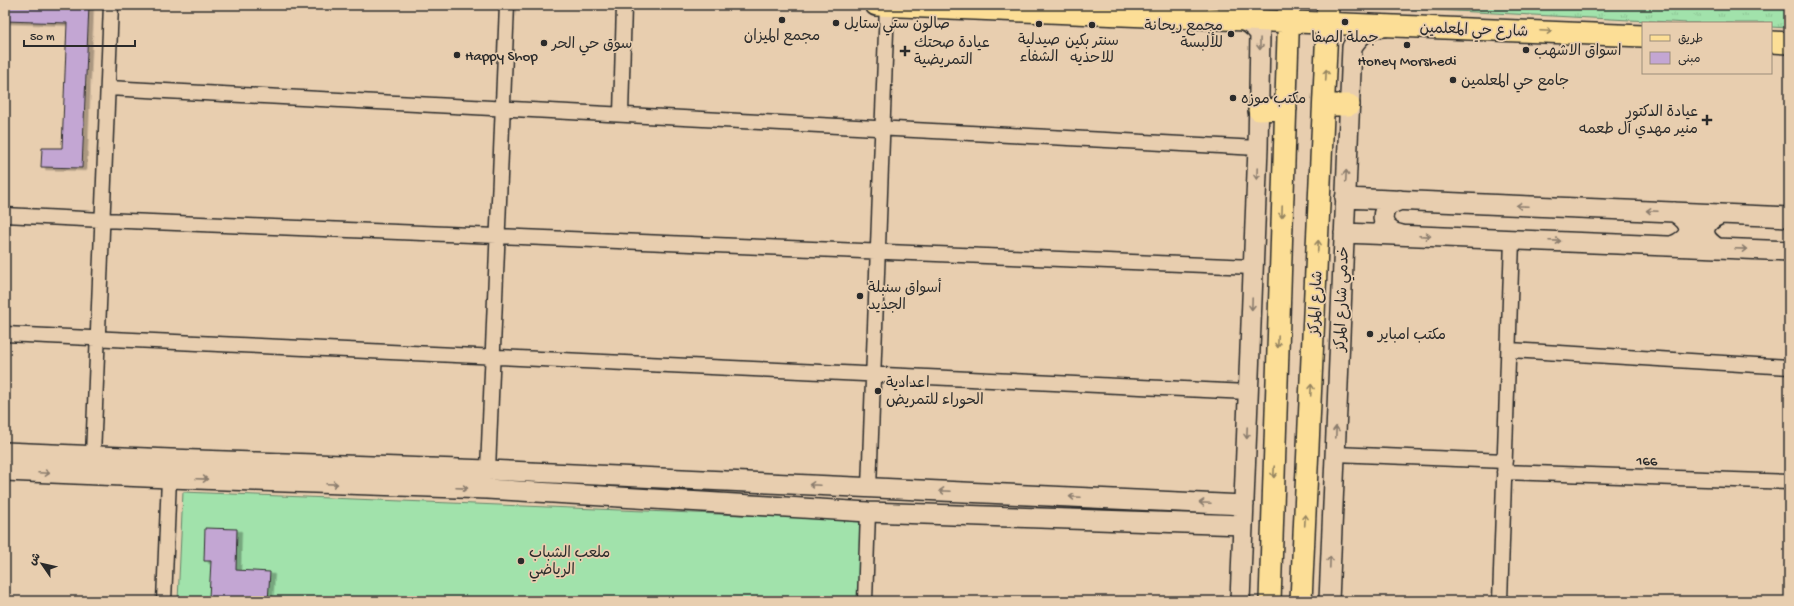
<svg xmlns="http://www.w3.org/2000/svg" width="1794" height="606" font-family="'Gochi Hand','Playpen Sans Arabic',sans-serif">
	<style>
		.grass { fill: url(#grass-tufts); stroke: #66866b }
		.garden { fill: #a1e2ab; stroke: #66866b }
		.building { fill: #c3a6d3; stroke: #2b2b2b; filter: url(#shadow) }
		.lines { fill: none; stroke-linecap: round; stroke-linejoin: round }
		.street-casing { stroke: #2b2b2b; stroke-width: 17 }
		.secondary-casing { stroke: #2b2b2b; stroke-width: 22 }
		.primary-casing { stroke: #2b2b2b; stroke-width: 24 }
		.street { stroke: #e8ceaf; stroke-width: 14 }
		.secondary { stroke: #e8ceaf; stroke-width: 19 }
		.primary { stroke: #fcde96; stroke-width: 21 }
		.oneway { stroke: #948460 }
		.oneway2 { stroke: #8a7c6d }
		.poi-dot { fill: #2b2b2b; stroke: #e8ceaf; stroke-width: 1.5 }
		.labels { text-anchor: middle; stroke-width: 3.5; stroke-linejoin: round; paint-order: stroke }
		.poi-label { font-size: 15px; fill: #2b2b2b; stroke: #e8ceaf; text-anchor: start }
		.street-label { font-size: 15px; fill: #2b2b2b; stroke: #e8ceaf }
	</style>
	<defs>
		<pattern id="grass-tufts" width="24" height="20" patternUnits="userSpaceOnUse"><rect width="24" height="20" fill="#a1e2ab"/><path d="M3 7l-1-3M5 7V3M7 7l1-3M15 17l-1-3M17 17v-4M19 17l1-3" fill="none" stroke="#8bc293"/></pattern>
		<filter id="shadow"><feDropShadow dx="4.5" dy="2.5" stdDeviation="0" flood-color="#0004"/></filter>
	</defs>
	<rect width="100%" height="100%" fill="#e8ceaf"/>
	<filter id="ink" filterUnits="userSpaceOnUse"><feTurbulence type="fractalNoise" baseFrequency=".025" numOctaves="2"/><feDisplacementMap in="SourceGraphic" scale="8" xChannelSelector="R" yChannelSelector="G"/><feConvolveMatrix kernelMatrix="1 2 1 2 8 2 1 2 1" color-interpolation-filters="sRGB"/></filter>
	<g filter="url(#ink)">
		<path class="grass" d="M1378,5H1717L1789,9V28L1771,27V23H1688L1378,7Z"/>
		<path class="garden" d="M183,492L863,520L859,601H178Z"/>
		<path class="building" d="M5,5H89L82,168L41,167L42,148H62L67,23L5,21Z
			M205,528L237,529L236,570L270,572L268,601L209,598L211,561H204Z"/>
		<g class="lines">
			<defs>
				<path id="street" d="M108,88L1258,148
					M621,114L624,5
					M5,215L103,220L1253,267
					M5,334L1248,392
					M1509,350L1789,367
					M1335,454L1505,461
					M93,456L111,5
					M488,470L507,5
					M1504,472L1789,482
					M869,488L887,5
					M164,601L169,478
					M865,601L868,512
					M1500,601L1512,240"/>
				<path id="secondary" d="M1236,19C1247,20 1254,26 1260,34L1258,148L1240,601
					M1345,198L1789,217
					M1400,200C1397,202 1392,203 1389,205C1381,212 1381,225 1390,230C1393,233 1398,234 1402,235
					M1344,233L1789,251
					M1672,246C1694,238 1694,223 1674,212
					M1718,248C1700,238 1700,224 1719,215
					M5,452L170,459L488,470L1244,505
					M5,471L169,478L487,489L868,512L1243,525
					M1329,601L1352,47C1360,34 1369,28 1383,27"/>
				<path id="primary" d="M876,5L1643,36
					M1771,42L1789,43
					M1324,105H1349
					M1259,110L1286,109
					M1270,601L1289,5
					M1301,601L1328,5"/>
			</defs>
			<use href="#street" class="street-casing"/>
			<use href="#secondary" class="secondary-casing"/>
			<use href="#primary" class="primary-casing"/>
			<use href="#street" class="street"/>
			<use href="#secondary" class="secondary"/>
			<use href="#primary" class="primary"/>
		</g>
		<defs><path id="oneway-shaft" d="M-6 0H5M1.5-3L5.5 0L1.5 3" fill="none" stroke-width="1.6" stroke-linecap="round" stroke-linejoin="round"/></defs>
		<g class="oneway">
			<use href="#oneway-shaft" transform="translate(1546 31) rotate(3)"/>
			<use href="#oneway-shaft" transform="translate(1326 75) rotate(-87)"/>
			<use href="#oneway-shaft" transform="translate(1282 212) rotate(92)"/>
			<use href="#oneway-shaft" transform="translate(1318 246) rotate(-87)"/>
			<use href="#oneway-shaft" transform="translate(1278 342) rotate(92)"/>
			<use href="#oneway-shaft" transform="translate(1311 390) rotate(-87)"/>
			<use href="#oneway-shaft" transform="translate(1274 472) rotate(92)"/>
			<use href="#oneway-shaft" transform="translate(1305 520) rotate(-87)"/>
		</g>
		<g class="oneway2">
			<use href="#oneway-shaft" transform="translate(1260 44) rotate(91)"/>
			<use href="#oneway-shaft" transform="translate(1257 174) rotate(92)"/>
			<use href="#oneway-shaft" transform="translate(1346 176) rotate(-87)"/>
			<use href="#oneway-shaft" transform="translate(1522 206) rotate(-177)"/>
			<use href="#oneway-shaft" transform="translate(1652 211) rotate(-177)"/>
			<use href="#oneway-shaft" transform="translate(1425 236) rotate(2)"/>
			<use href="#oneway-shaft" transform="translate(1555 241) rotate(2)"/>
			<use href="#oneway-shaft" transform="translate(1741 249) rotate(2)"/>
			<use href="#oneway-shaft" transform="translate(1252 304) rotate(92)"/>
			<use href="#oneway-shaft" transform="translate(1336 432) rotate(-88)"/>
			<use href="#oneway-shaft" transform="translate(1247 433) rotate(92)"/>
			<use href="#oneway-shaft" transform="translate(44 473) rotate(3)"/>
			<use href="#oneway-shaft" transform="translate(202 479) rotate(2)"/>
			<use href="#oneway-shaft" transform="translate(332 484) rotate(2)"/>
			<use href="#oneway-shaft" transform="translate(815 485) rotate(-177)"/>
			<use href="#oneway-shaft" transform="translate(462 488) rotate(2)"/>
			<use href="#oneway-shaft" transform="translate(945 491) rotate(-177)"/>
			<use href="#oneway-shaft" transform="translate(1075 497) rotate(-177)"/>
			<use href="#oneway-shaft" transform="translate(1205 503) rotate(-177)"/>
			<use href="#oneway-shaft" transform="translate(1330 562) rotate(-88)"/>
		</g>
	</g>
	<g class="poi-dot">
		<circle cx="782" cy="20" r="4"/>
		<circle cx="1345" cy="22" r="4"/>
		<circle cx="836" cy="23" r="4"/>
		<circle cx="1039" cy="24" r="4"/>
		<circle cx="1092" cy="25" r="4"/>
		<circle cx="1231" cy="34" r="4"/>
		<circle cx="544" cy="43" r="4"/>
		<circle cx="1407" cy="45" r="4"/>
		<circle cx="1526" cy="50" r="4"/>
		<path d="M903 45h4v4h4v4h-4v4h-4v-4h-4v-4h4z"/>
		<circle cx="457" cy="55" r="4"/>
		<circle cx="1453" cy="80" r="4"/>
		<circle cx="1233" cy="98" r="4"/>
		<path d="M1705 114h4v4h4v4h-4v4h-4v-4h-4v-4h4z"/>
		<circle cx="860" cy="296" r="4"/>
		<circle cx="1370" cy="334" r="4"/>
		<circle cx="878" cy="391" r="4"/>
		<circle cx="521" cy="561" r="4"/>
	</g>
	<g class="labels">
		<g class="poi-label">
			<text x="844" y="28">صالون ستي ستايل</text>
			<text x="1223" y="30" text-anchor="end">مجمع ريحانة<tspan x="1223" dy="17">للألبسة</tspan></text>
			<text x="782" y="40" text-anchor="middle">مجمع الميزان</text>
			<text x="1345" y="42" text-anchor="middle">جملة الصفا</text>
			<text x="1039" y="44" text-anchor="middle">صيدلية<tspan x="1039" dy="17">الشفاء</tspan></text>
			<text x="1092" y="45" text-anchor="middle">سنتر بكين<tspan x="1092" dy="17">للاحذيه</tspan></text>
			<text x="914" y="47">عيادة صحتك<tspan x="914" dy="17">التمريضية</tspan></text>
			<text x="552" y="48">سوق حي الحر</text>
			<text x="1534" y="55">اسواق الاشهب</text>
			<text x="465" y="60">Happy Shop</text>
			<text x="1407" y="65" text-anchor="middle">Honey Morshedi</text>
			<text x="1461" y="85">جامع حي المعلمين</text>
			<text x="1241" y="103">مكتب موزه</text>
			<text x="1698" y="116" text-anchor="end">عيادة الدكتور<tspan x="1698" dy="17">منير مهدي آل طعمه</tspan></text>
			<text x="868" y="292">أسواق سنبلة<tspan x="868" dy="17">الجديد</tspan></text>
			<text x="1378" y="339">مكتب امباير</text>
			<text x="886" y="387">اعدادية<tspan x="886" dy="17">الحوراء للتمريض</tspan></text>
			<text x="529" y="557">ملعب الشباب<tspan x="529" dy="17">الرياضي</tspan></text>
		</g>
		<g class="street-label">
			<text transform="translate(1474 29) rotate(2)" y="5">شارع حي المعلمين</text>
			<text transform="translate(1341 299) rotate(-88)" y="5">خدمي شارع المركز</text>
			<text transform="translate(1315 303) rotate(-87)" y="5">شارع المركز</text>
			<text transform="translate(1647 460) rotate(2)" y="5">166</text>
		</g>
	</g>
	<rect width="1794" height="606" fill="none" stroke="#e8ceaf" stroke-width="20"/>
	<rect x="10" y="10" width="1774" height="586" fill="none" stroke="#2b2b2b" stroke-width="1.5" filter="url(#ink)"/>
	<rect x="1642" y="22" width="130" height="52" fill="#e8ceaf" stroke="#9c8d7a"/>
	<rect x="1650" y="35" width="20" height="6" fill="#fcde96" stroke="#9c8d7a"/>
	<text x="1678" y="42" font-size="12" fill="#2b2b2b">طريق</text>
	<rect x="1650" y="52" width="20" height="12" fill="#c3a6d3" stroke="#9c8d7a"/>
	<text x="1678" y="62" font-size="12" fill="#2b2b2b">مبنى</text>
	<g transform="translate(42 564) rotate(304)" stroke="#e8ceaf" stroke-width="3" paint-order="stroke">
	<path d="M0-3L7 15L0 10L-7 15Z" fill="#2b2b2b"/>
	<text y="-6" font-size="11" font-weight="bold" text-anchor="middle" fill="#2b2b2b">ش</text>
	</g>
	<path d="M24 40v6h111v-6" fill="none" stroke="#2b2b2b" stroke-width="2"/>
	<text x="30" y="40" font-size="12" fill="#2b2b2b" stroke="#e8ceaf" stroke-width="3" paint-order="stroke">50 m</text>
</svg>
